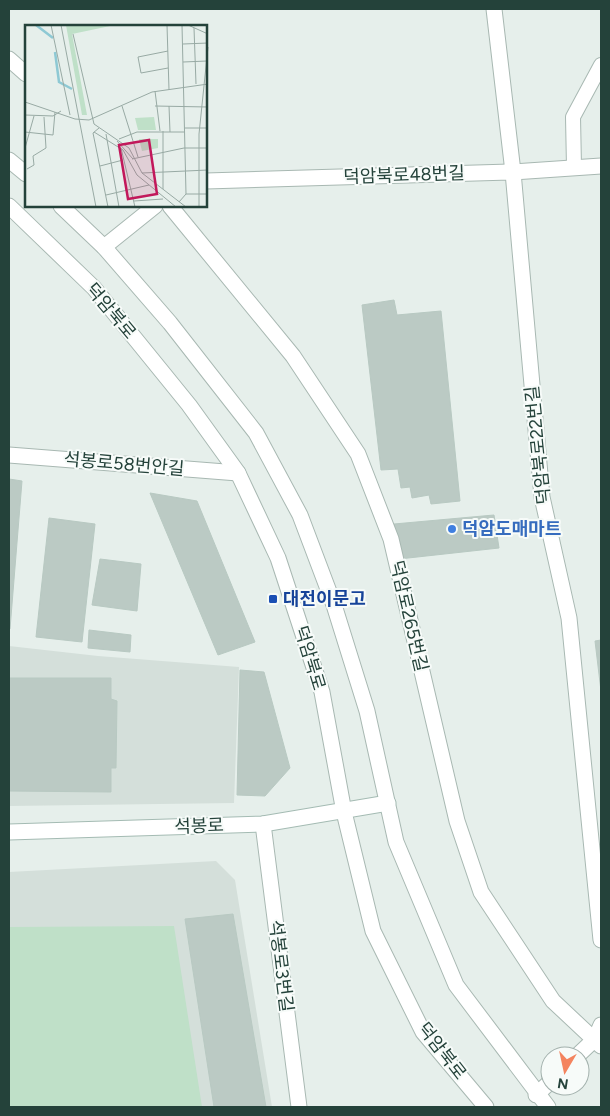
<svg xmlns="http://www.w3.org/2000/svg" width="610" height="1116" font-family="Figtree,'Noto Sans KR',sans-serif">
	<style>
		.built { fill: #d4dfda }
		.grass { fill: #bfe0c8 }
		.building { fill: #bbcac4; stroke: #b8c9c2 }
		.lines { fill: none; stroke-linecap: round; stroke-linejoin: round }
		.service-casing { stroke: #a8b8b2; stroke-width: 16 }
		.minor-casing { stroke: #a8b8b2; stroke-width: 17 }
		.tertiary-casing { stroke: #a8b8b2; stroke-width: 17 }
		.secondary-casing { stroke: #a4bbb3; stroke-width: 17 }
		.service { stroke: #fff; stroke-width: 14 }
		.minor { stroke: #fff; stroke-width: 15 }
		.tertiary { stroke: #fff; stroke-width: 15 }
		.secondary { stroke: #fff; stroke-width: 15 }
		.shop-dot { fill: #3f7fe0; stroke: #f7fbf9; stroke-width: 2 }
		.transit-dot { fill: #1a4fb4; stroke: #f7fbf9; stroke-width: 2 }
		.labels { text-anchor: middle; stroke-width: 4; stroke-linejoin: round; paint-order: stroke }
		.street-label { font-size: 18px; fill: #24423a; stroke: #f7fbf9 }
		.shop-label { font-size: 18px; font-weight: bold; fill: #366cbe; stroke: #f7fbf9; text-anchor: start }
		.transit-label { font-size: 18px; font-weight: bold; fill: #164399; stroke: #f7fbf9; text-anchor: start }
		.inset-river { fill: none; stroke: #8ec9d4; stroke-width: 2.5 }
		.inset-road { fill: none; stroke: #98aaa4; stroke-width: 1 }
		.view { fill: #c2185b; fill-opacity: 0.15; stroke: #c2185b; stroke-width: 2.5 }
		.inset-edge { fill: none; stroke: #24423a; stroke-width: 2.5 }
	</style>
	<rect width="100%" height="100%" fill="#e6efeb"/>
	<path class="built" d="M9,646L98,656L239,667L234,803L9,806Z
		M216,861L235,880L272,1107H9V872Z"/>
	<path class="grass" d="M174,926L202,1107H9V927Z"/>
	<path class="building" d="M394,300L397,315L441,311L460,501L431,504L429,495L412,498L410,487L401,488L398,469L381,470L362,305Z
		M9,479L22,481L10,629H9Z
		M150,493L197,501L255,642L218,655Z
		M494,515L499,548L399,559L394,524Z
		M49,518L95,524L82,642L36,637Z
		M100,559L141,564L137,611L92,605Z
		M89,630L131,635L130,652L88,648Z
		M601,640V691L595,641Z
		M240,670L264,672L290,768L265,796L237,795Z
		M9,678H111V699L117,701L116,768H111V792L9,791Z
		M233,914L266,1107H214L185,919Z"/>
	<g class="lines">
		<defs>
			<path id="service" d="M574,167L573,117L601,65"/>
			<path id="minor" d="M494,9L513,172L542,497L569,618L601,940
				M9,59L26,74
				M206,181L513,172L601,166
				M104,247L155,206
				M9,455L238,473
				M263,824L299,1107
				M577,1056L595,1039L601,1025
				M536,1095L550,1082"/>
			<path id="tertiary" d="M9,160L26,174
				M9,206L94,288L189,405L238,473L278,558L322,692L344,812L373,931L423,1032L486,1107
				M61,206L104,247L170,323L256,433L300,515L334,605L367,711L396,842L456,985L548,1107
				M170,206L293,356L358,454L391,539L457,821L481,892L553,1001L601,1046"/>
			<path id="secondary" d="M9,832L263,824L388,803"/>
		</defs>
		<use href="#service" class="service-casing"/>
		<use href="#minor" class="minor-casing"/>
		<use href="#tertiary" class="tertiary-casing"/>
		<use href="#secondary" class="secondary-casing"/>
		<use href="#service" class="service"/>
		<use href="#minor" class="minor"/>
		<use href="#tertiary" class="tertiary"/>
		<use href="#secondary" class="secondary"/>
	</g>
	<circle class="shop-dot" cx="452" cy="529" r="5"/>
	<rect class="transit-dot" x="268" y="594" width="10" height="10" rx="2.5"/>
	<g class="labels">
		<g class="street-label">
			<text transform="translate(404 175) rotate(-2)" y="6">덕암북로48번길</text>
			<text transform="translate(111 311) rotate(50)" y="6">덕암북로</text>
			<text transform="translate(538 445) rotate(-96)" y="6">덕암북로22번길</text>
			<text transform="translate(124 464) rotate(5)" y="6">석봉로58번안길</text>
			<text transform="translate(409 616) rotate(77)" y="6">덕암로265번길</text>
			<text transform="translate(310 658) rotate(73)" y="6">덕암북로</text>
			<text transform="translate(199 826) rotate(-2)" y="6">석봉로</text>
			<text transform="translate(281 966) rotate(83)" y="6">석봉로3번길</text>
			<text transform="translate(442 1051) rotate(52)" y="6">덕암북로</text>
		</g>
		<g class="shop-label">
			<text x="462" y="535">덕암도매마트</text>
		</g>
		<g class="transit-label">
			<text x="283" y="605">대전이문고</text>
		</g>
	</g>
	<g transform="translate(25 25)">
		<rect width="182" height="182" fill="#e6efeb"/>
		<path d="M129,92L131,105H113L110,93ZM133,114V123L117,126L114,114Z" fill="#bfe0c8"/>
		<path d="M41,0H90L47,9L62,90H57Z" fill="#bfe0c8"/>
		<path class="inset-river" d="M11,0L28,13M30,27L34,57L47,64"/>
		<path class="inset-road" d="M26,0L45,90M36,0L71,182M142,0L144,65M163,0L183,9M169,3L171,59M48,9L69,99L104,123L117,148L161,182M158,19L183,18M143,26L113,32L116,48L143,43M158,37L182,36M130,66L135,106M0,77L50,94L64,95L127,67L183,59M97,81L113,132M130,81L183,82M144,81L145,107M0,90L28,91L36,86M74,103L68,108L83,182M160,103H183M138,106V164M0,107L28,110L30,87M69,107L98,125L112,150L151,182M81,109L94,182M94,114L112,107H159M92,116L108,134M0,123L9,91M96,123L110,182M107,134L159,123H183M75,141L98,135M2,144L9,140L8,131L21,123L19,92M117,148L183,145M161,169H183M81,170L124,160M109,176L138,174M154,177L161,169L157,0M174,182V109L183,22"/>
		<path class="view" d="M124,115L132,169L103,174L94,120Z"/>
		<rect width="182" height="182" class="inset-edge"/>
	</g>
	<rect width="610" height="1116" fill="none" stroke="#24423a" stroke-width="20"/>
	<g transform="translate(565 1071) rotate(189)"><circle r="24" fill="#f7fbf9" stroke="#a3b1ad"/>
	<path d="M0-4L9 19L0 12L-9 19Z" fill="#f4845f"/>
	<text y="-8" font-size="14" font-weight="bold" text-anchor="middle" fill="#24423a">N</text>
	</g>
</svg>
